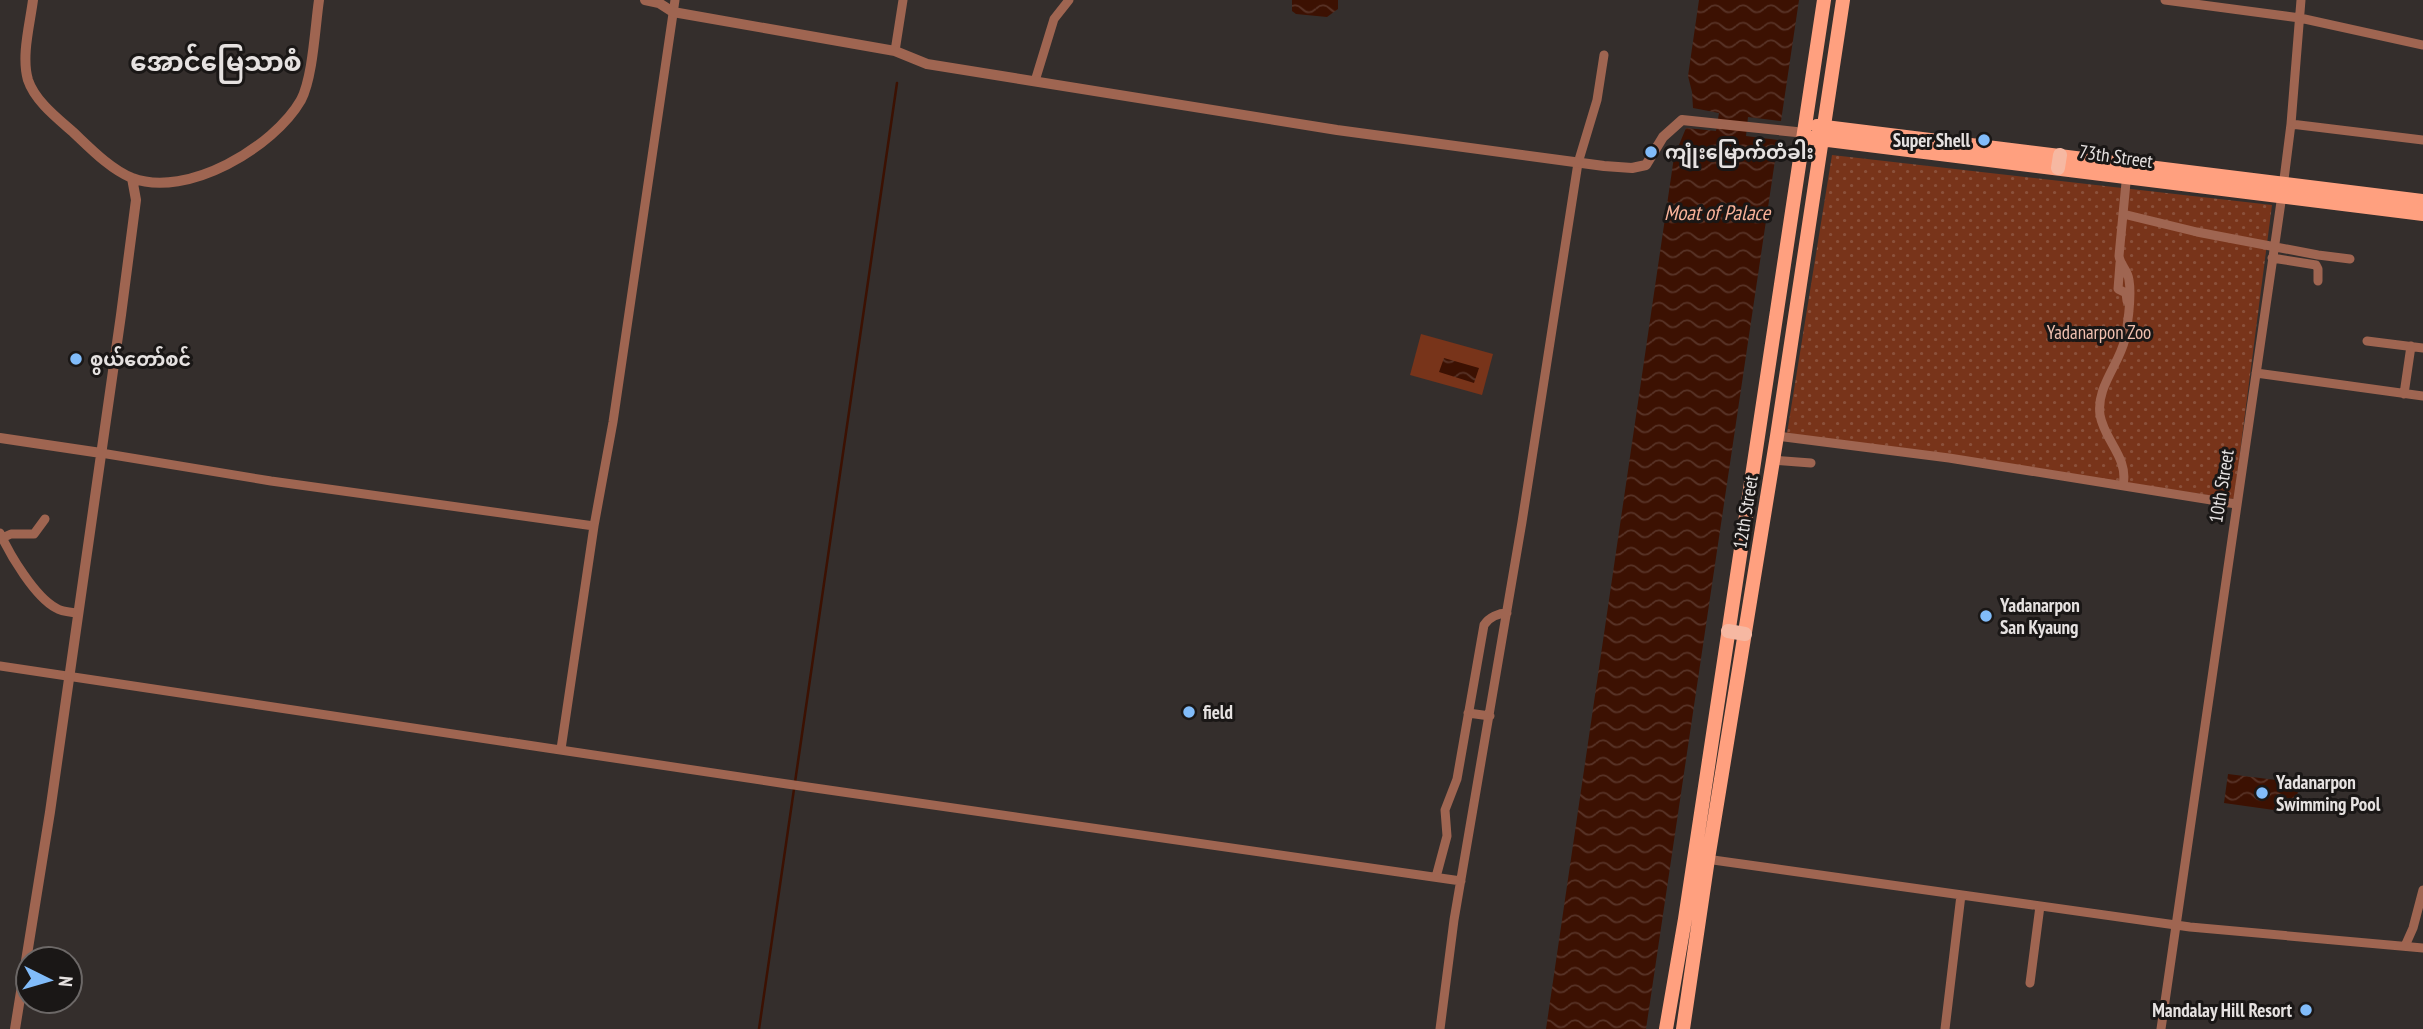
<svg xmlns="http://www.w3.org/2000/svg" width="2423" height="1029" font-family="'PT Sans Narrow','Noto Sans Myanmar',sans-serif">
	<style>
		.grass { fill: url(#grass-dots) }
		.pitch { fill: #78341a }
		.water { fill: url(#water-waves) }
		.lines { fill: none; stroke-linecap: round; stroke-linejoin: round }
		.stream { stroke: #3c1102; stroke-width: 2.5 }
		.minor { stroke: #9f6551; stroke-width: 9 }
		.tertiary { stroke: #9f6551; stroke-width: 10 }
		.primary { stroke: #ffa07f; stroke-width: 14 }
		.trunk { stroke: #f6b8a2; stroke-width: 14 }
		.poi-dot { fill: #81bcfa; stroke: #1a1716; stroke-width: 2.5 }
		.labels { text-anchor: middle; stroke-width: 6; stroke-linejoin: round; paint-order: stroke }
		.poi-label { font-size: 19px; font-weight: bold; fill: #e6e2e1; stroke: #1a1716; text-anchor: start }
		.street-label { font-size: 19px; fill: #e6e2e1; stroke: #1a1716 }
		.park-label { font-size: 19px; fill: #f1c1b0; stroke: #1a1716 }
		.water-label { font-size: 21px; font-style: italic; fill: #f9b299; stroke: #1a1716 }
		.district-label { font-size: 26px; font-weight: bold; fill: #e6e2e1; stroke: #1a1716 }
	</style>
	<defs>
		<pattern id="grass-dots" width="8" height="8" patternUnits="userSpaceOnUse" patternTransform="scale(1.75)"><rect width="8" height="8" fill="#78341a"/><path d="M2 2h.1M6 6h.1" fill="none" stroke="#8b513b" stroke-width="1.8" stroke-linecap="round"/></pattern>
		<pattern id="water-waves" width="16" height="10" patternUnits="userSpaceOnUse" patternTransform="scale(1.75)"><rect width="16" height="10" fill="#3c1102"/><path d="M0 5q4-4 8 0t8 0" fill="none" stroke="#583327"/></pattern>
	</defs>
	<rect width="100%" height="100%" fill="#342e2c"/>
	<path class="grass" d="M1832,155L2272,205L2234,499L1787,433Z"/>
	<path class="pitch" d="M1421,334L1493,354L1482,395L1410,375Z"/>
	<path class="water" d="M1292,0H1338V9L1327,17L1296,14L1292,11Z
		M1699,0H1799L1781,121L1748,117L1746,136L1778,140L1646,1029H1546L1674,157L1686,128L1716,131L1719,113L1693,108L1692,92L1688,76Z
		M1444,358L1479,368L1474,383L1439,372Z
		M2228,774L2299,783L2295,813L2224,803Z"/>
	<g class="lines">
		<path class="stream" d="M759,1029L897,83"/>
		<path class="minor" d="M2165,0L2300,18L2423,45
			M895,51L903,0
			M1035,81L1054,19L1069,0
			M2291,124L2423,140
			M2123,214L2197,232L2318,255L2350,259
			M2272,258L2316,265L2318,269V281
			M2120,263L2118,289L2126,293L2127,301
			M2367,341L2423,348
			M2256,373L2423,396
			M2404,394L2411,346
			M1777,436L1949,458L2236,504
			M101,453L271,481L594,526
			M1773,460L1811,463
			M2123,485C2129,458 2104,440 2100,415C2096,387 2119,365 2125,339C2128,322 2132,298 2129,280C2128,270 2120,265 2119,256L2127,172
			M0,533C10,555 35,597 56,608C62,612 70,612 77,613
			M2,538L11,534H34L45,519
			M0,666L787,784L1461,881
			M1468,713L1490,716
			M561,749L594,526L613,422L675,0
			M1706,859L2190,927L2423,948
			M1436,877L1447,836L1445,810L1457,779L1484,625C1489,617 1499,613 1507,613
			M2405,946L2413,928L2423,890
			M2030,983L2040,906
			M1440,1029L1454,920L1522,522L1578,163L1597,100L1604,55
			M1945,1029L1961,895
			M2161,1029L2282,195L2291,124L2301,0"/>
		<path class="tertiary" d="M33,0C30,24 21,56 28,80C35,101 57,118 73,132C90,148 110,169 132,178C187,199 274,147 301,100C313,77 315,27 319,0
			M645,0L659,3L673,12L895,51L927,64L1337,130L1604,166L1632,168L1646,165L1663,137L1682,120L1796,132L1804,137
			M0,438L101,453
			M15,1029L50,812L121,315L136,200L132,178"/>
		<path class="primary" d="M1817,126L2423,201
			M1812,138L2423,214
			M1666,1029L1685,919L1824,0
			M1683,1029L1708,859L1777,436L1843,0"/>
		<path class="trunk" d="M2058,168L2060,155
			M1728,631L1745,634"/>
	</g>
	<g class="poi-dot">
		<circle cx="1984" cy="140" r="7"/>
		<circle cx="1651" cy="152" r="7"/>
		<circle cx="76" cy="359" r="7"/>
		<circle cx="1986" cy="616" r="7"/>
		<circle cx="1189" cy="712" r="7"/>
		<circle cx="2262" cy="793" r="7"/>
		<circle cx="2306" cy="1010" r="7"/>
	</g>
	<g class="labels">
		<g class="poi-label">
			<text x="1970" y="147" text-anchor="end">Super Shell</text>
			<text x="1665" y="159">ကျုံးမြောက်တံခါး</text>
			<text x="90" y="366">စွယ်တော်စင်</text>
			<text x="2000" y="612">Yadanarpon<tspan x="2000" dy="22">San Kyaung</tspan></text>
			<text x="1203" y="719">field</text>
			<text x="2276" y="789">Yadanarpon<tspan x="2276" dy="22">Swimming Pool</tspan></text>
			<text x="2292" y="1017" text-anchor="end">Mandalay Hill Resort</text>
		</g>
		<g class="street-label">
			<text transform="translate(2116 156) rotate(8)" y="7">73th Street</text>
			<text transform="translate(2221 486) rotate(-81)" y="7">10th Street</text>
			<text transform="translate(1745 512) rotate(-81)" y="7">12th Street</text>
		</g>
		<g class="park-label">
			<text x="2099" y="339">Yadanarpon Zoo</text>
		</g>
		<g class="water-label">
			<text x="1717" y="220">Moat of Palace</text>
		</g>
		<g class="district-label">
			<text x="216" y="71">အောင်မြေသာစံ</text>
		</g>
	</g>
	<g transform="translate(49 980) rotate(95)"><circle r="33" fill="#1a1716" stroke="#6c6867" stroke-width="2"/>
	<path d="M0-5L12 26L0 18L-12 26Z" fill="#81bcfa"/>
	<text y="-10" font-size="19" font-weight="bold" text-anchor="middle" fill="#e6e2e1">N</text>
	</g>
</svg>
